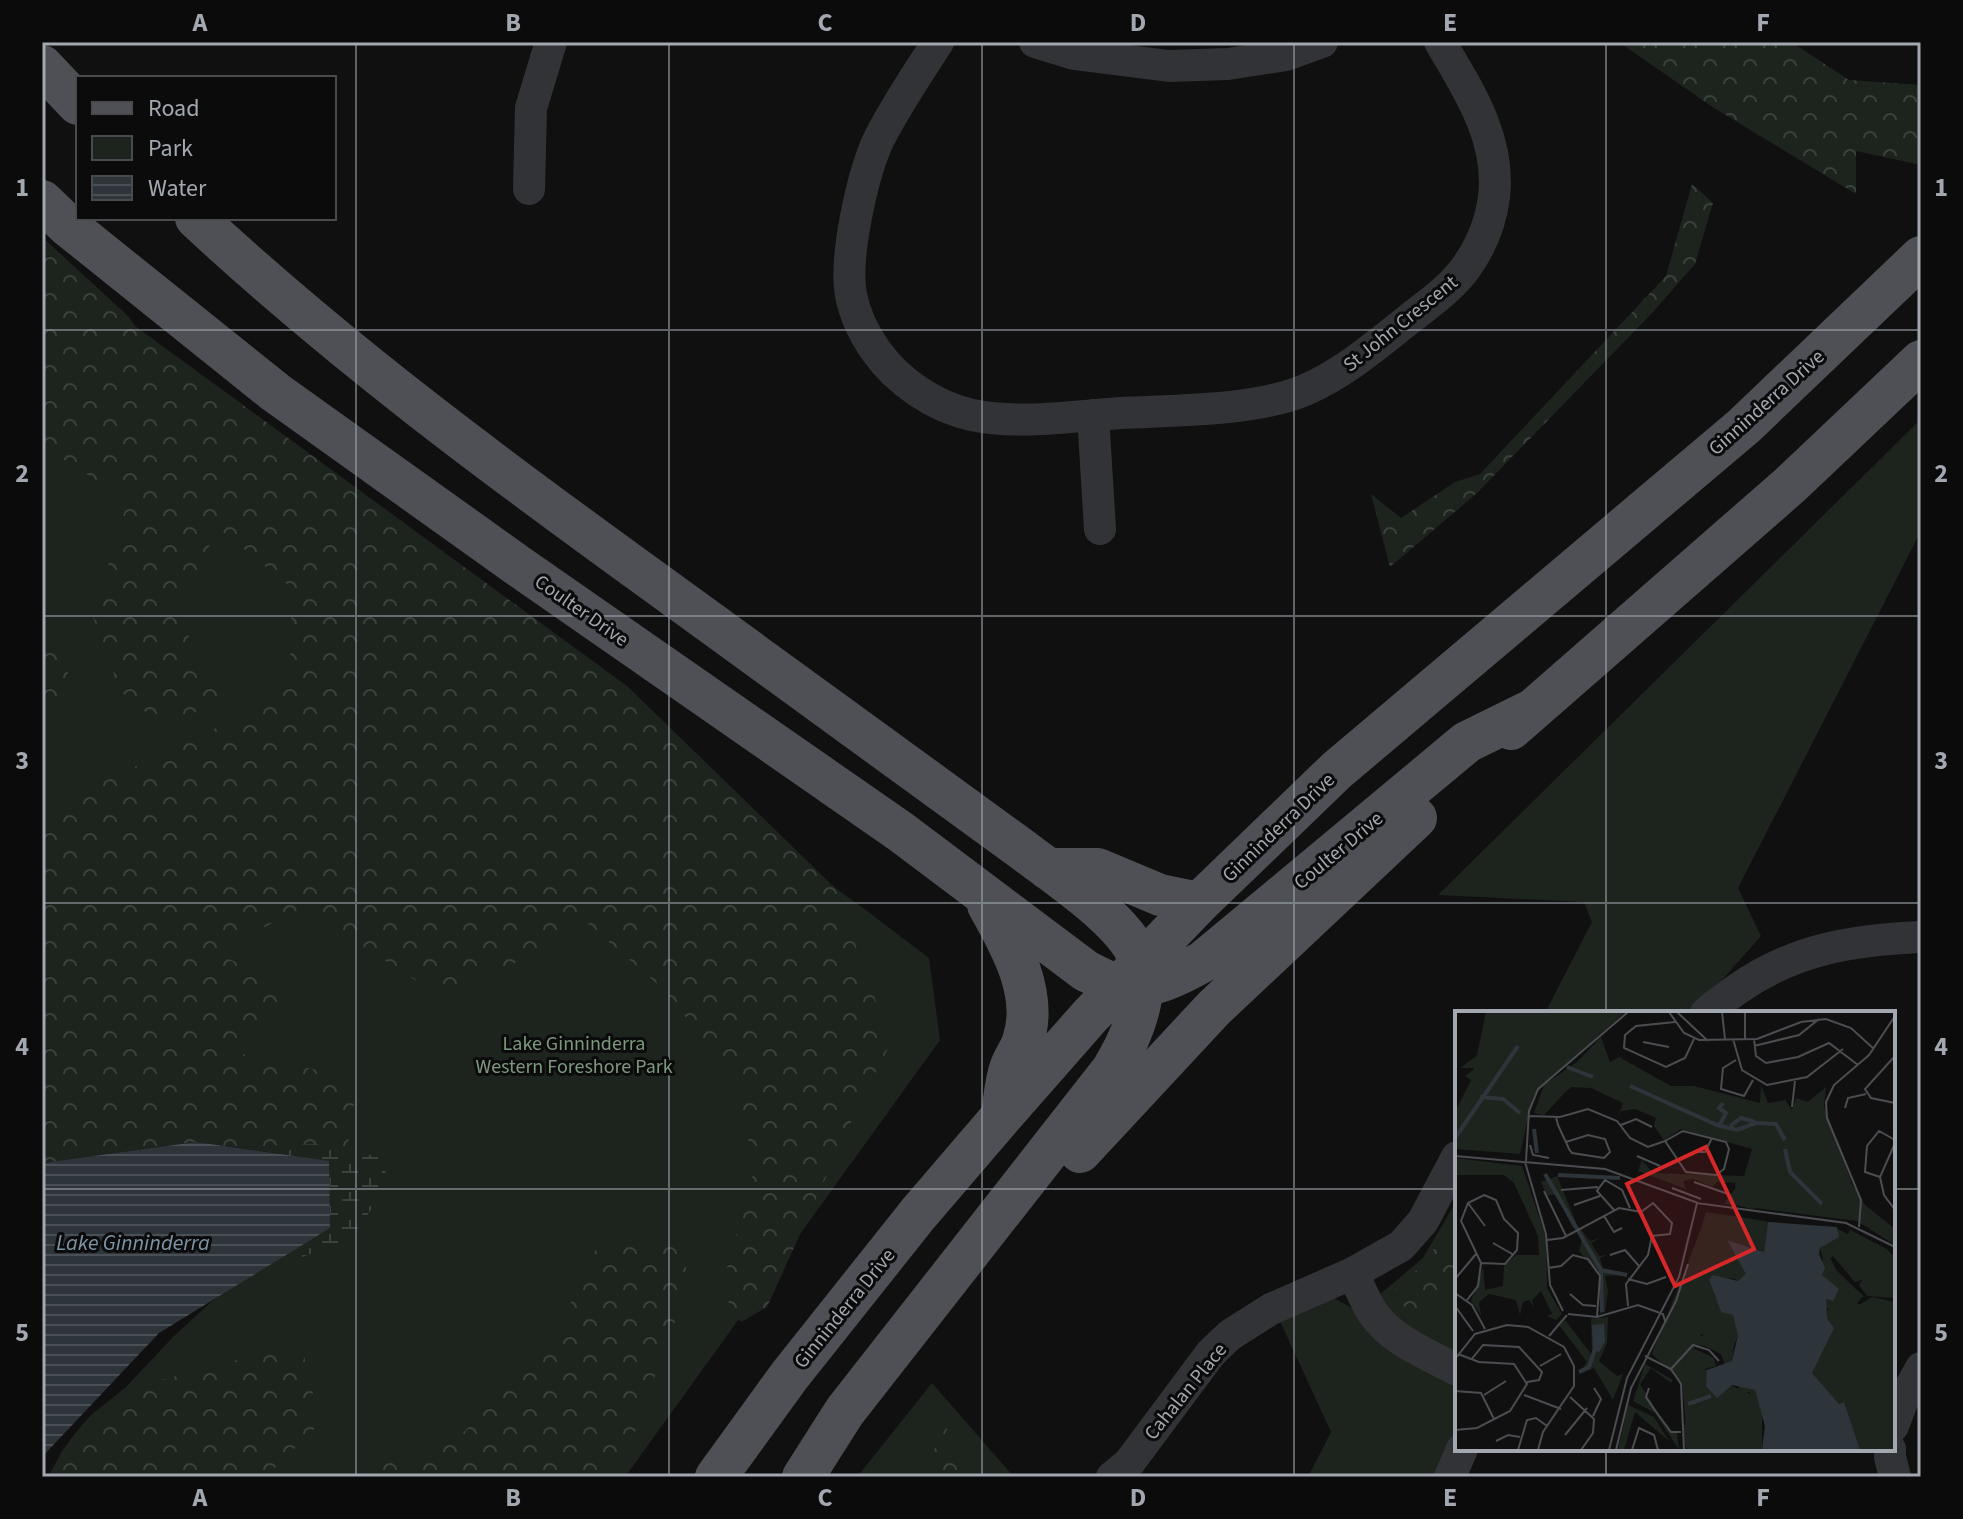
<svg xmlns="http://www.w3.org/2000/svg" width="1963" height="1519" font-family="'Source Sans 3',sans-serif">
	<style>
		.green { fill: #1d241e }
		.forest { fill: url(#forest-crowns) }
		.wetland { fill: url(#wetland-marsh) }
		.water { fill: url(#water-rules) }
		.lines { fill: none; stroke-linecap: round; stroke-linejoin: round }
		.minor { stroke: #323336; stroke-width: 32 }
		.major { stroke: #4e5055; stroke-width: 42 }
		.grid { fill: none; stroke: #a3a8b0; stroke-width: 2; stroke-opacity: 0.55 }
		.labels { text-anchor: middle; stroke-width: 6; stroke-linejoin: round; paint-order: stroke }
		.street-label { font-size: 20px; fill: #a3a8b0; stroke: #0b0b0c }
		.park-label { font-size: 20px; fill: #7d997d; stroke: #0b0b0c }
		.water-label { font-size: 22px; font-style: italic; fill: #7e96a8; stroke: #0b0b0c }
		.inset-river { fill: none; stroke: #2e353a; stroke-width: 4 }
		.inset-road { fill: none; stroke: #4b4d51; stroke-width: 2 }
		.view { fill: #d62828; fill-opacity: 0.15; stroke: #d62828; stroke-width: 4 }
		.inset-edge { fill: none; stroke: #a3a8b0; stroke-width: 4 }
		.neatline { fill: none; stroke: #a3a8b0; stroke-width: 3 }
		.grid-label { font-size: 26px; text-anchor: middle; font-weight: bold; fill: #a3a8b0 }
	</style>
	<defs>
		<pattern id="forest-crowns" width="20" height="18" patternUnits="userSpaceOnUse" patternTransform="scale(2)"><rect width="20" height="18" fill="#1d241e"/><path d="M2 6a3 3 0 1 1 6 0M12 15a3 3 0 1 1 6 0" fill="none" stroke="#3b413c"/></pattern>
		<pattern id="wetland-marsh" width="20" height="14" patternUnits="userSpaceOnUse" patternTransform="scale(2)"><rect width="20" height="14" fill="#1d241e"/><path d="M1 5h8M5 5V1M11 12h8M15 12V8" fill="none" stroke="#3b413c"/></pattern>
		<pattern id="water-rules" width="6" height="5" patternUnits="userSpaceOnUse" patternTransform="scale(2)"><rect width="6" height="5" fill="#2e353a"/><path d="M0 2.5h6" fill="none" stroke="#494f54"/></pattern>
	</defs>
	<rect width="100%" height="100%" fill="#101011"/>
	<path class="green" d="M42,311L867,911L929,958L940,1040L625,1477H48L62,1451L76,1432L91,1415L126,1387L173,1337L211,1302L274,1253L295,1161L276,1147L235,1130L42,1155Z
		M1921,419V531L1738,888L1761,936L1693,1013H1545L1592,922L1584,902L1438,895Z
		M1457,1200V1449L1449,1477H1308L1331,1432L1279,1319L1332,1297L1359,1312L1423,1258Z
		M932,1383L1014,1477H857Z"/>
	<path class="forest" d="M1619,42H1791L1849,80L1921,85V165L1856,151V194L1711,106Z
		M1692,184L1713,203L1695,264L1653,312L1477,493L1390,567L1371,494L1401,518L1455,482L1480,474L1666,276Z
		M42,237L128,316L135,326L627,686L835,888L891,1043L862,1098L767,1307L741,1322L721,1290L754,1171L739,1086L665,991L583,919L504,970L432,991L359,944L300,909L214,953L280,980L282,1006L224,1050L358,1079L347,1150L321,1144L234,1147L196,1142L42,1163V811L231,721L290,670L292,588L218,528L180,607L199,670L234,684L220,701L164,727L120,691L93,617L128,500L56,455L42,450Z
		M42,635L79,689L42,725Z
		M602,1236L676,1237L690,1280L627,1454L602,1477H351L460,1436L553,1341Z
		M1457,1238V1278L1454,1283L1441,1287L1435,1314L1390,1303L1387,1298L1420,1267L1434,1249L1448,1251Z
		M301,1343L320,1423L266,1477H53L150,1383Z
		M946,1428L973,1477H919Z"/>
	<path class="wetland" d="M322,1144L388,1159L381,1196L350,1239L250,1277L330,1228L329,1161L234,1147Z"/>
	<path class="water" d="M196,1142L329,1161L330,1228L159,1333L42,1457V1163Z"/>
	<g class="lines">
		<path class="minor" d="M938,42C917,75 894,108 877,143C862,178 844,258 851,295C855,316 864,334 876,351C898,382 935,407 972,415C1019,425 1074,416 1121,413C1176,410 1256,411 1305,390C1344,373 1375,346 1408,320C1428,304 1452,288 1467,266C1481,246 1491,221 1494,197C1501,139 1468,89 1440,42
			M1035,42L1074,54L1169,66L1228,64L1286,55L1322,42
			M529,189L531,108L551,42
			M1093,415L1100,529
			M1706,1013C1715,1004 1726,998 1736,990C1794,949 1852,940 1921,937
			M1353,1273C1359,1286 1365,1301 1373,1313C1392,1341 1428,1354 1457,1370
			M1893,1426L1902,1402L1921,1368
			M1890,1449V1457L1895,1477
			M1112,1477L1129,1463L1211,1353L1230,1335L1271,1309L1353,1273L1401,1246L1423,1221L1457,1157
			M1450,1477L1462,1449"/>
		<path class="major" d="M42,66L78,104
			M42,201L68,226L275,392L517,565L901,832L1086,971C1097,976 1109,984 1121,985C1151,990 1179,975 1204,961L1467,742L1532,710
			M196,218C340,352 497,468 656,583C778,672 901,761 1023,850C1055,875 1133,925 1141,965C1148,1001 1130,1040 1112,1070L845,1411L803,1477
			M1511,729L1790,485L1921,361
			M1048,869H1098L1160,895L1199,903
			M988,905C1010,944 1039,994 1023,1041C1020,1051 1013,1059 1010,1069C1006,1081 1005,1094 1003,1106
			M1080,1152L1214,1008L1416,818
			M716,1477L790,1375L918,1214L1002,1116L1090,1016L1199,903L1337,770L1744,426L1921,257"/>
	</g>
	<path class="grid" d="M356,42V1477M669,42V1477M982,42V1477M1294,42V1477M1606,42V1013M42,330H1921M42,616H1921M42,903H1921M42,1189H1457M1893,1189H1921M1606,1449V1477"/>
	<g class="labels">
		<g class="street-label">
			<text transform="translate(1400 323) rotate(-39)" y="7">St John Crescent</text>
			<text transform="translate(1766 402) rotate(-42)" y="7">Ginninderra Drive</text>
			<text transform="translate(582 610) rotate(35)" y="7">Coulter Drive</text>
			<text transform="translate(1278 827) rotate(-44)" y="7">Ginninderra Drive</text>
			<text transform="translate(1338 850) rotate(-40)" y="7">Coulter Drive</text>
			<text transform="translate(844 1308) rotate(-51)" y="7">Ginninderra Drive</text>
			<text transform="translate(1185 1391) rotate(-51)" y="7">Cahalan Place</text>
		</g>
		<g class="park-label">
			<text x="574" y="1050">Lake Ginninderra<tspan x="574" dy="23">Western Foreshore Park</tspan></text>
		</g>
		<g class="water-label">
			<text x="133" y="1250">Lake Ginninderra</text>
		</g>
	</g>
	<g transform="translate(1455 1011)">
		<rect width="440" height="440" fill="#101011"/>
		<path d="M31,1H170L78,85L65,143L0,138V101L16,69L10,65L19,58ZM146,26L155,51L164,46L216,75H239L305,92L306,74L313,92L330,89L337,99L341,87L353,91L371,76L369,95L397,173L410,194L440,218V234L402,210L269,193L284,172L262,171L257,176L239,168L228,170L231,178L183,160L187,149L198,162L289,165L297,138L226,118L209,129L199,115L201,107L180,98L166,100L162,108L168,92L136,77L115,76L89,104L79,102L89,74L122,51ZM0,147L67,155L91,226L92,277L107,303L101,309L92,305L97,303L86,280L77,289L79,296L74,289L68,291L65,304L61,289L34,283L24,291L26,304L16,290L28,256L30,279L48,275L49,255L61,244H84L83,225L59,172L49,164H0ZM102,165L122,214L118,217L101,184H92L86,171ZM251,201L311,210L307,240L274,230L283,251V268L254,266L266,286L265,300L278,301L282,311L277,351L270,354L266,343L247,334L244,327L250,323L219,303ZM125,217L135,230L146,227L136,232L144,245L152,244L145,247L148,258L174,263L150,265L153,280L150,301L145,303L146,267L124,240L127,228L121,220ZM383,218L440,248V287L412,285L404,274L407,269L399,270L378,245L369,252L365,237L382,226ZM379,257L409,286L401,287L388,304L417,286L440,291V439H404L385,393L357,362L370,325L379,318L370,304L383,279ZM153,306L152,332L144,350L162,365L168,363L158,389L139,357L123,364L132,351L104,314L110,309L137,344L136,308ZM238,337L259,347L261,355L243,360L307,388L306,439H233L225,348ZM190,353L218,369L216,372L196,357L185,373L216,422H222L224,439L200,402L178,390Z" fill="#1d241e"/>
		<path d="M80,1H123L139,14V20L158,1H166L119,47L71,34L54,42L45,35L26,37L29,30H50L53,23L58,33L92,31L95,6ZM121,12L130,23L129,34L121,41H106L99,21L105,13ZM44,38L50,46L35,71L29,73L33,57H5L25,42L29,53L40,56ZM114,58L133,72L142,73L135,67L159,74L157,81L169,87L185,82L193,90L177,86L171,93L147,82L151,75L120,73L107,84L120,68ZM248,81L264,83L253,91L260,92L267,111L278,101L285,104L274,114L250,108L239,85L251,89ZM321,113V124L308,120L319,131L303,137L289,133L285,124L273,130L246,122L248,115L256,123L278,118L290,123ZM315,137L324,141L319,151L328,150L334,164L317,163L312,170L295,169L315,159L308,151L313,152ZM298,139L303,155L298,154L293,171L317,182L298,193L324,187L322,172L331,174L334,191L296,198L286,195L291,189L271,191L293,184L281,180L280,169L291,165ZM379,175L404,195L399,200L401,209L379,190ZM252,203L271,204L258,210L254,222L263,240L271,229L292,263L283,270L276,266L281,251L277,246L273,262L252,245H244L243,251L254,249L243,256V269L250,270L249,276L242,272L239,287L244,300H252L247,312L258,316L261,308L254,291L260,289H252L261,284L262,301L269,306L263,317L273,311L277,318L282,312L283,324L274,348L269,326L245,323L250,335L241,334L227,356L252,359L256,384L240,397H250L254,409L252,398L269,400L291,422L285,427L264,413L259,418L270,426L272,437L253,439L252,426L246,422L231,439L228,416L240,396L231,392L228,373L197,343ZM280,207L313,211L309,241L282,226H301L304,216L288,221L268,210ZM395,219L430,237L440,246V257L418,245H405L399,250L404,270L400,271L382,243ZM374,245L385,266L408,284L402,293H414L375,309L370,302L382,299L378,293L371,299V288L384,292L390,287L367,264V249ZM386,308L403,316L398,325L405,333L375,337L390,317ZM382,342L403,346L397,372L411,379L428,376L424,427L430,430L440,420V439H405L388,391L384,393L360,366L368,362L371,345ZM284,374L300,379L307,389V439L296,431L298,422L304,423V393L297,391L295,381H283ZM173,394L199,406L214,430L180,401L169,439H163Z" fill="#1d241e" fill-rule="evenodd"/>
		<path d="M115,57L178,74L273,115L285,105L324,112L335,130L331,139L336,158L368,190L363,192L335,163L318,116L264,119L173,74L127,67L116,63Z" fill="#1d241e"/>
		<path d="M313,211L382,216L384,226L365,237L364,243L370,257L367,264L384,278L378,290L371,288L372,307L379,317L357,362L384,393L389,391L405,439H307L310,415L300,379L277,374L262,387L251,375L252,359L277,350L283,324L278,304L266,301L254,268L258,264L283,270L291,263L272,229L309,241ZM149,313L150,331L144,341L138,339L137,314Z" fill="#2e353a"/>
		<path class="inset-river" d="M112,56L138,66M175,75L262,114L282,119L301,112L321,113L330,129M25,86L48,88L65,102M265,113L271,102L264,97L268,92M275,115L286,107L300,111M79,118L82,142M0,127L63,35M330,138L335,161L367,193M90,163L146,259L172,264M103,164L165,167M146,260L147,301M124,361L134,356L140,338M233,393L256,385"/>
		<path class="inset-road" d="M214,1L229,22L244,29L302,28L346,11L371,8L396,17L419,38M222,1L253,30M267,1L270,28M220,11L181,15L170,24L169,37L211,56L230,47L239,28M278,28L287,59L312,74L352,66L388,38M290,28V1M299,28L301,45L311,52L343,46L374,32L403,54M188,31L214,36M299,35L344,24L364,8M440,45L410,78L416,87L440,92M281,49L268,57L266,78L289,85L298,69M337,96L340,70M390,97L393,87L411,83M74,105L105,106L133,98L162,110L175,127L193,136L210,130L231,161L261,164L269,158L274,138L271,131L228,120L210,130M101,106L103,114L109,127L111,131L114,138L117,142L149,147L155,141L150,128L133,124L111,131M166,114L181,108L197,116M440,132L425,166L429,184L440,199M75,134L78,144L94,147M238,141H250L257,127M0,145L150,158L243,192M182,145L205,155M71,150L74,100L83,78L173,1M70,151L91,223L95,274L108,300M425,166L410,161L412,135L424,120L440,129M239,171L273,183M217,177L246,188M106,179L143,176M89,180L111,225M29,184L41,189L49,208L63,222L62,239L50,253L26,252L6,210L13,192ZM13,192L30,215M119,194L145,185M159,199L142,180L150,169L167,179L175,197M186,201L198,192L217,212L215,223L197,225M149,205L159,221L167,217M404,216L406,189L372,107L371,91L379,74L414,44L440,5M92,229L108,227L164,197L186,201L197,225L193,244L171,273L173,295M38,232L59,244M155,244L170,239L184,255M93,257L106,255L118,244L133,248L145,265L142,306M0,268L21,243M173,268L192,273L211,266M0,282L17,294L30,318M115,283L128,294L141,295M12,289L23,275L26,252M0,295L18,320M113,303L142,306L183,294L208,303L210,310M94,325L112,304M190,345L216,358L226,373L229,439M0,348L20,323L52,314L73,316L109,336L119,355V375L88,421L83,439M16,349L28,334L64,336L87,361L84,369L72,371M85,355L106,343M216,358L238,334L254,339L264,350M194,377L191,386L199,398L216,421H226M0,380L26,382L39,408M29,384L51,370M69,384L106,398M115,386L139,408L138,422L126,439M138,405L146,388L139,377M0,419L22,417L55,400L72,373L59,353L24,351L3,343M110,424L132,397M41,430L53,424L65,426M63,439L72,409L81,407L92,415M154,439L172,367L224,266L242,192L391,212L440,236M161,439L176,377L221,290L233,253M177,439L184,417L199,424L203,439"/>
		<path class="view" d="M251,136L299,238L220,275L172,173Z"/>
		<rect width="440" height="440" class="inset-edge"/>
	</g>
	<rect width="1963" height="1519" fill="none" stroke="#0b0b0c" stroke-width="88"/>
	<rect x="76" y="76" width="260" height="144" fill="#0b0b0c" stroke="#484a4e" stroke-width="2"/>
	<rect x="92" y="102" width="40" height="12" fill="#4e5055" stroke="#484a4e" stroke-width="2"/>
	<text x="148" y="116" font-size="24" fill="#a3a8b0">Road</text>
	<rect x="92" y="136" width="40" height="24" fill="#1d241e" stroke="#484a4e" stroke-width="2"/>
	<text x="148" y="156" font-size="24" fill="#a3a8b0">Park</text>
	<rect x="92" y="176" width="40" height="24" fill="url(#water-rules)" stroke="#484a4e" stroke-width="2"/>
	<text x="148" y="196" font-size="24" fill="#a3a8b0">Water</text>
	<rect x="44" y="44" width="1875" height="1431" class="neatline"/>
	<g class="grid-label">
		<text x="200" y="31">A</text>
		<text x="513" y="31">B</text>
		<text x="825" y="31">C</text>
		<text x="1138" y="31">D</text>
		<text x="1450" y="31">E</text>
		<text x="1763" y="31">F</text>
		<text x="22" y="196">1</text>
		<text x="1941" y="196">1</text>
		<text x="22" y="482">2</text>
		<text x="1941" y="482">2</text>
		<text x="22" y="769">3</text>
		<text x="1941" y="769">3</text>
		<text x="22" y="1055">4</text>
		<text x="1941" y="1055">4</text>
		<text x="22" y="1341">5</text>
		<text x="1941" y="1341">5</text>
		<text x="200" y="1506">A</text>
		<text x="513" y="1506">B</text>
		<text x="825" y="1506">C</text>
		<text x="1138" y="1506">D</text>
		<text x="1450" y="1506">E</text>
		<text x="1763" y="1506">F</text>
	</g>
</svg>
